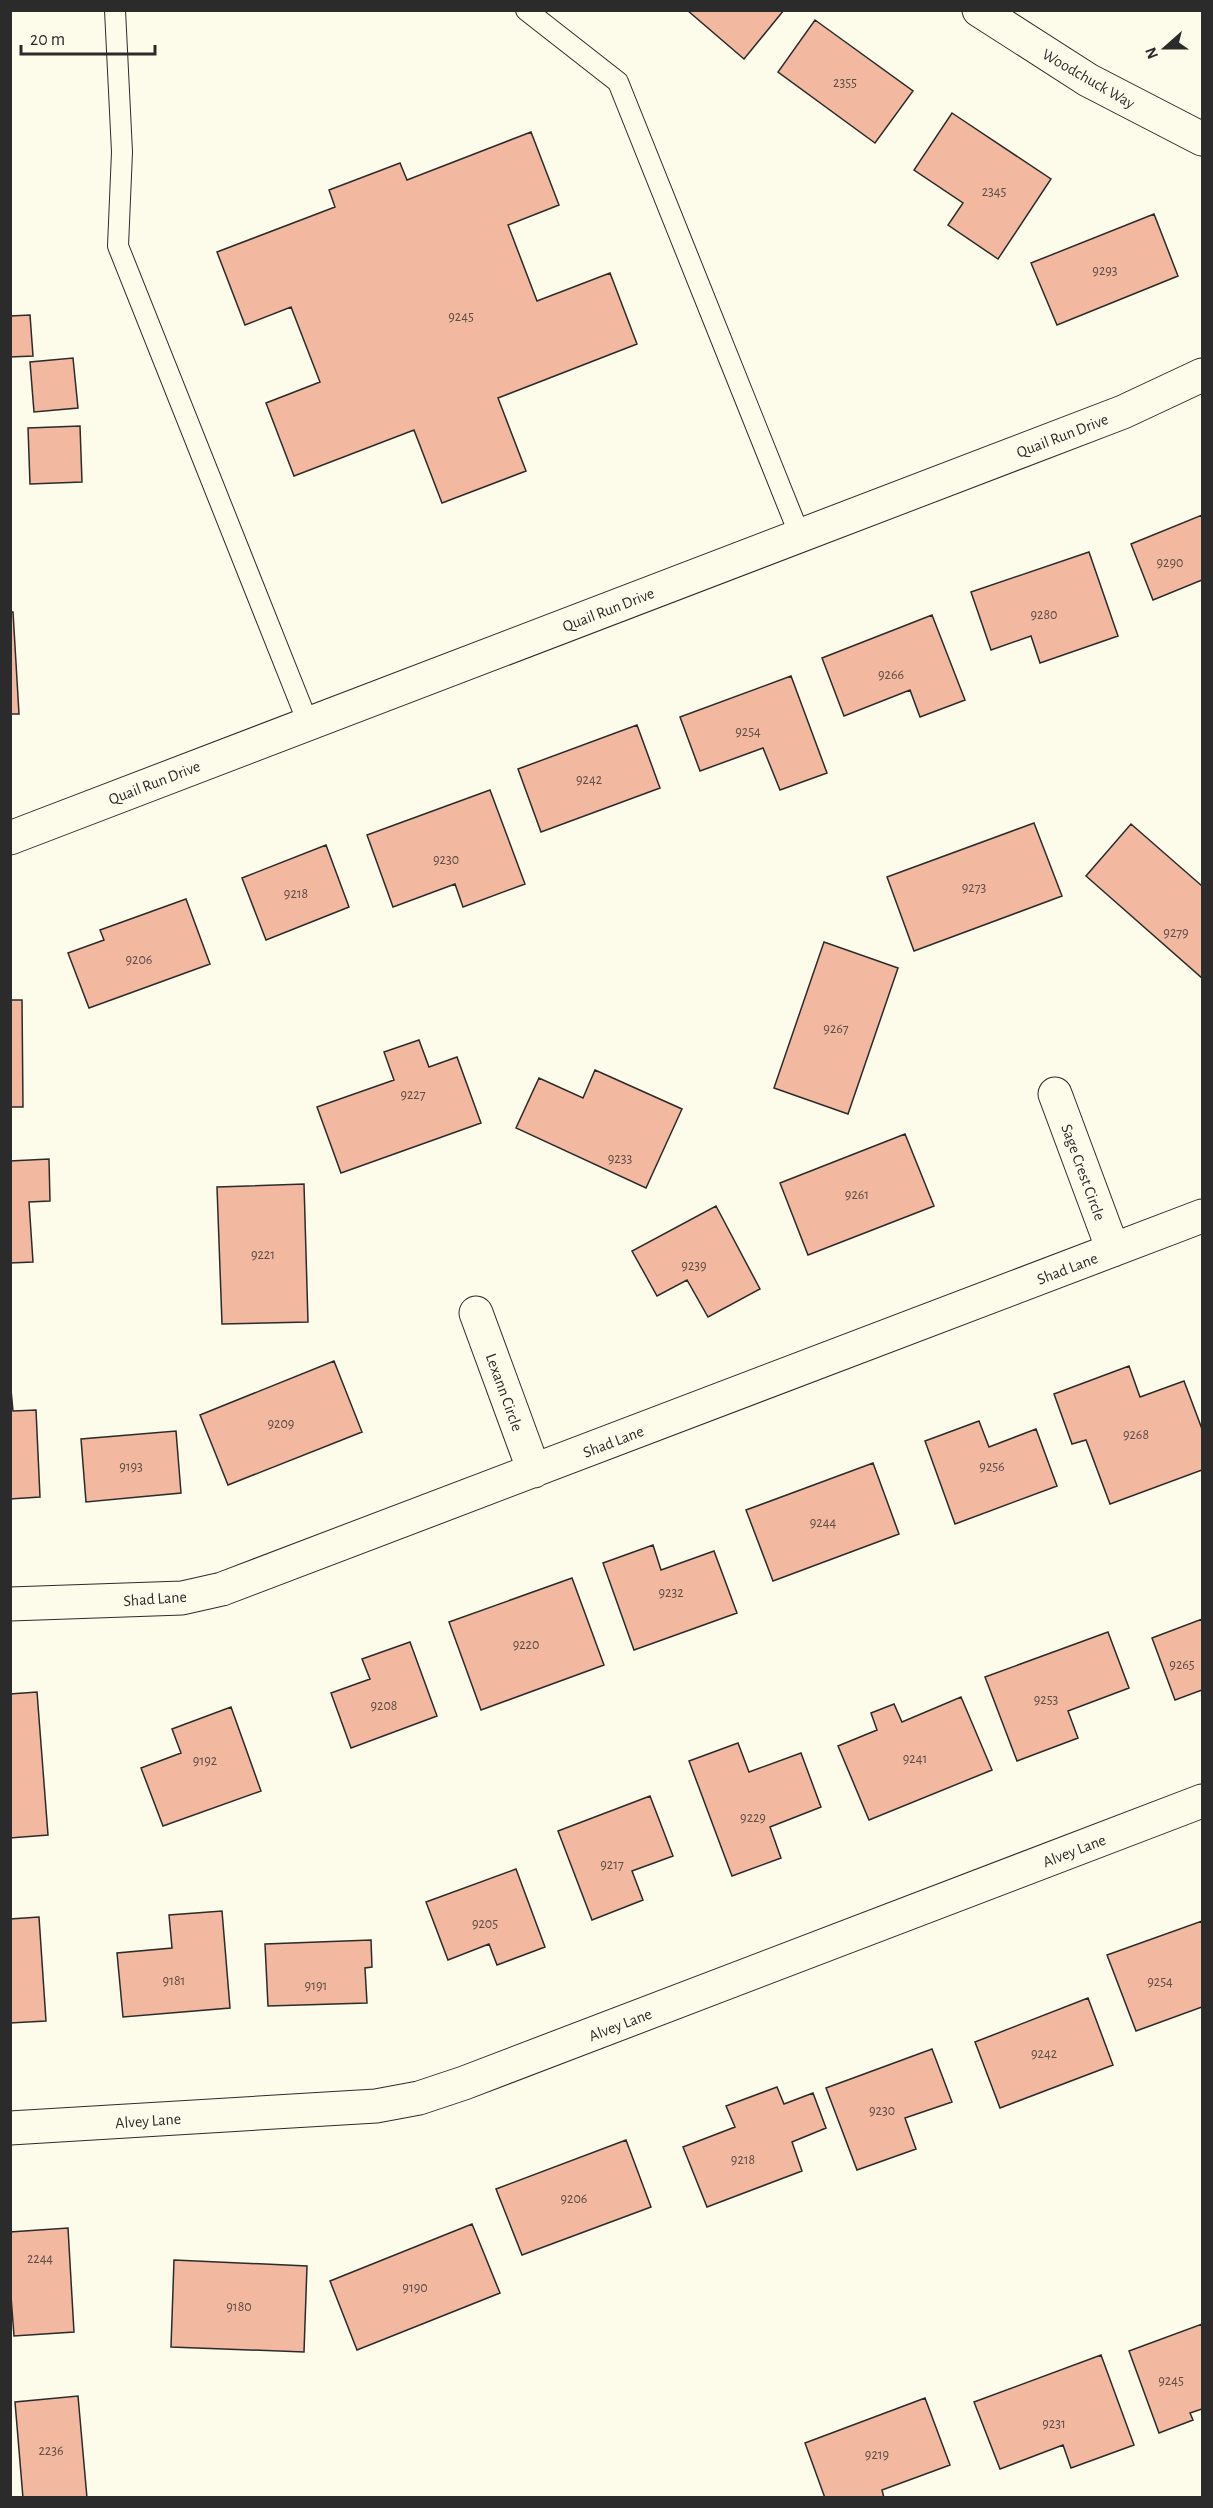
<svg xmlns="http://www.w3.org/2000/svg" width="1213" height="2508" font-family="'Alegreya Sans',sans-serif">
	<style>
		.building { fill: #f2b8a0; stroke: #2b2b2b; stroke-width: 1.5 }
		.lines { fill: none; stroke-linecap: round; stroke-linejoin: round }
		.service-casing { stroke: #2b2b2b; stroke-width: 22 }
		.minor-casing { stroke: #2b2b2b; stroke-width: 35 }
		.service { stroke: #fdfbea; stroke-width: 20 }
		.minor { stroke: #fdfbea; stroke-width: 33 }
		.labels { text-anchor: middle; stroke-width: 4.5; stroke-linejoin: round; paint-order: stroke }
		.number-label { font-size: 14px; fill: #5d4e48 }
		.street-label { font-size: 16px; fill: #2b2b2b; stroke: #fdfbea }
	</style>
	<rect width="100%" height="100%" fill="#fdfbea"/>
	<path class="building" d="M687,10H784L744,59Z
		M815,20L913,91L875,143L778,72Z
		M952,113L1051,179L998,259L948,225L963,203L914,170Z
		M531,132L559,205L508,225L537,301L610,273L637,344L498,398L526,471L442,503L414,430L294,476L266,403L320,382L291,307L245,325L217,252L335,207L329,190L400,163L407,180Z
		M1154,214L1178,276L1057,325L1031,263Z
		M30,315L33,356L10,357V316Z
		M73,358L78,408L34,412L30,362Z
		M80,426L82,482L30,484L28,428Z
		M1202,515V580L1153,600L1131,544Z
		M1089,552L1118,636L1040,663L1031,636L991,650L971,592Z
		M10,612H13L19,714H10Z
		M932,615L965,700L920,717L910,690L844,716L822,658Z
		M791,676L827,773L780,790L763,748L700,771L680,717Z
		M637,725L660,788L541,832L518,769Z
		M490,790L525,884L463,907L455,884L393,907L367,835Z
		M1034,823L1062,896L914,951L887,877Z
		M1131,824L1202,886V978L1086,876Z
		M326,845L349,907L266,940L242,878Z
		M186,899L210,964L89,1008L68,953L104,940L100,930Z
		M824,942L898,968L848,1114L774,1088Z
		M10,1000H22L23,1107H10Z
		M419,1040L429,1067L457,1057L481,1123L341,1173L317,1107L394,1080L384,1052Z
		M595,1070L682,1109L646,1188L516,1128L539,1078L583,1098Z
		M905,1134L934,1206L808,1255L780,1183Z
		M49,1159L50,1201L29,1202L33,1262L10,1263V1161Z
		M304,1184L308,1322L222,1324L217,1187Z
		M716,1206L760,1289L708,1317L687,1280L657,1296L632,1251Z
		M334,1361L362,1432L228,1485L200,1415Z
		M1129,1366L1140,1397L1184,1381L1202,1429V1470L1110,1504L1086,1440L1072,1444L1054,1394Z
		M10,1379L13,1411L36,1410L40,1497L10,1499Z
		M979,1421L989,1447L1036,1429L1057,1486L955,1524L925,1441Z
		M176,1431L181,1493L86,1502L81,1439Z
		M873,1463L899,1534L773,1581L746,1510Z
		M653,1545L661,1570L714,1551L737,1613L634,1650L603,1563Z
		M572,1578L604,1665L481,1710L449,1622Z
		M1202,1619V1690L1175,1700L1152,1638Z
		M1108,1632L1129,1688L1068,1711L1078,1738L1017,1761L985,1677Z
		M410,1642L437,1716L351,1748L331,1693L370,1679L362,1659Z
		M37,1692L48,1835L10,1838V1694Z
		M961,1697L992,1770L869,1820L838,1746L877,1730L871,1713L894,1704L902,1722Z
		M231,1707L261,1791L163,1826L141,1768L181,1753L172,1729Z
		M738,1743L749,1772L801,1753L821,1807L770,1827L781,1858L732,1876L689,1761Z
		M650,1796L673,1856L632,1871L643,1900L592,1920L558,1831Z
		M516,1869L545,1947L497,1965L489,1944L448,1960L426,1902Z
		M222,1911L230,2008L123,2017L117,1953L172,1948L169,1915Z
		M39,1917L46,2021L10,2023V1919Z
		M1202,1921V2007L1136,2031L1107,1955Z
		M371,1940L372,1967L365,1968L367,2003L268,2006L265,1944Z
		M1088,1998L1113,2065L1000,2108L975,2042Z
		M932,2049L952,2102L905,2118L916,2149L857,2170L826,2088Z
		M777,2087L784,2104L813,2093L826,2128L792,2142L802,2171L707,2207L683,2147L735,2127L726,2106Z
		M626,2140L651,2207L522,2255L496,2189Z
		M472,2224L500,2293L357,2350L330,2281Z
		M68,2228L74,2332L14,2336L10,2283V2232Z
		M174,2260L307,2266L304,2352L171,2347Z
		M1202,2324V2409L1190,2413L1193,2420L1159,2433L1129,2351Z
		M1101,2355L1134,2445L1071,2468L1063,2445L1000,2469L974,2402Z
		M78,2396L87,2498H23L15,2402Z
		M925,2398L950,2465L882,2490L884,2498H825L805,2443Z"/>
	<g class="lines">
		<defs>
			<path id="service" d="M115,10L122,152L118,246L308,723
				M526,10L618,82L800,536"/>
			<path id="minor" d="M979,10L1088,80L1202,139
				M10,838L1123,412L1202,375
				M1055,1094L1113,1250
				M476,1313L534,1471
				M10,1604L182,1598L222,1589L1202,1216
				M10,2128L376,2106L419,2098L464,2083L1202,1801"/>
		</defs>
		<use href="#service" class="service-casing"/>
		<use href="#minor" class="minor-casing"/>
		<use href="#service" class="service"/>
		<use href="#minor" class="minor"/>
	</g>
	<g class="labels">
		<g class="number-label">
			<text x="845" y="87">2355</text>
			<text x="994" y="196">2345</text>
			<text x="1105" y="275">9293</text>
			<text x="461" y="321">9245</text>
			<text x="1170" y="567">9290</text>
			<text x="1044" y="619">9280</text>
			<text x="891" y="679">9266</text>
			<text x="748" y="736">9254</text>
			<text x="589" y="784">9242</text>
			<text x="446" y="864">9230</text>
			<text x="974" y="892">9273</text>
			<text x="296" y="898">9218</text>
			<text x="1176" y="937">9279</text>
			<text x="139" y="964">9206</text>
			<text x="836" y="1033">9267</text>
			<text x="413" y="1099">9227</text>
			<text x="620" y="1163">9233</text>
			<text x="857" y="1199">9261</text>
			<text x="263" y="1259">9221</text>
			<text x="694" y="1270">9239</text>
			<text x="281" y="1428">9209</text>
			<text x="1136" y="1439">9268</text>
			<text x="131" y="1471">9193</text>
			<text x="992" y="1471">9256</text>
			<text x="823" y="1527">9244</text>
			<text x="671" y="1597">9232</text>
			<text x="526" y="1649">9220</text>
			<text x="1182" y="1669">9265</text>
			<text x="1046" y="1704">9253</text>
			<text x="384" y="1710">9208</text>
			<text x="915" y="1763">9241</text>
			<text x="205" y="1765">9192</text>
			<text x="753" y="1822">9229</text>
			<text x="612" y="1869">9217</text>
			<text x="485" y="1928">9205</text>
			<text x="174" y="1985">9181</text>
			<text x="1160" y="1986">9254</text>
			<text x="316" y="1990">9191</text>
			<text x="1044" y="2058">9242</text>
			<text x="882" y="2115">9230</text>
			<text x="743" y="2164">9218</text>
			<text x="574" y="2203">9206</text>
			<text x="40" y="2263">2244</text>
			<text x="415" y="2292">9190</text>
			<text x="239" y="2311">9180</text>
			<text x="1171" y="2385">9245</text>
			<text x="1054" y="2428">9231</text>
			<text x="51" y="2455">2236</text>
			<text x="877" y="2459">9219</text>
		</g>
		<g class="street-label">
			<text transform="translate(1089 78) rotate(30)" y="6">Woodchuck Way</text>
			<text transform="translate(1062 435) rotate(-21)" y="6">Quail Run Drive</text>
			<text transform="translate(608 609) rotate(-21)" y="6">Quail Run Drive</text>
			<text transform="translate(154 782) rotate(-21)" y="6">Quail Run Drive</text>
			<text transform="translate(1084 1172) rotate(70)" y="6">Sage Crest Circle</text>
			<text transform="translate(1067 1268) rotate(-21)" y="6">Shad Lane</text>
			<text transform="translate(505 1392) rotate(70)" y="6">Lexann Circle</text>
			<text transform="translate(613 1441) rotate(-21)" y="6">Shad Lane</text>
			<text transform="translate(155 1598) rotate(-4)" y="6">Shad Lane</text>
			<text transform="translate(1074 1850) rotate(-21)" y="6">Alvey Lane</text>
			<text transform="translate(620 2024) rotate(-21)" y="6">Alvey Lane</text>
			<text transform="translate(148 2120) rotate(-4)" y="6">Alvey Lane</text>
		</g>
	</g>
	<rect width="1213" height="2508" fill="none" stroke="#2b2b2b" stroke-width="24"/>
	<g transform="translate(1165 48) rotate(249)" stroke="#fdfbea" stroke-width="4.5" paint-order="stroke">
	<path d="M0-4.5L10 22L0 15L-10 22Z" fill="#2b2b2b"/>
	<text y="-9" font-size="16" font-weight="bold" text-anchor="middle" fill="#2b2b2b">N</text>
	</g>
	<path d="M21 45v9h134v-9" fill="none" stroke="#2b2b2b" stroke-width="3"/>
	<text x="30" y="45" font-size="18" fill="#2b2b2b" stroke="#fdfbea" stroke-width="4.5" paint-order="stroke">20 m</text>
</svg>
